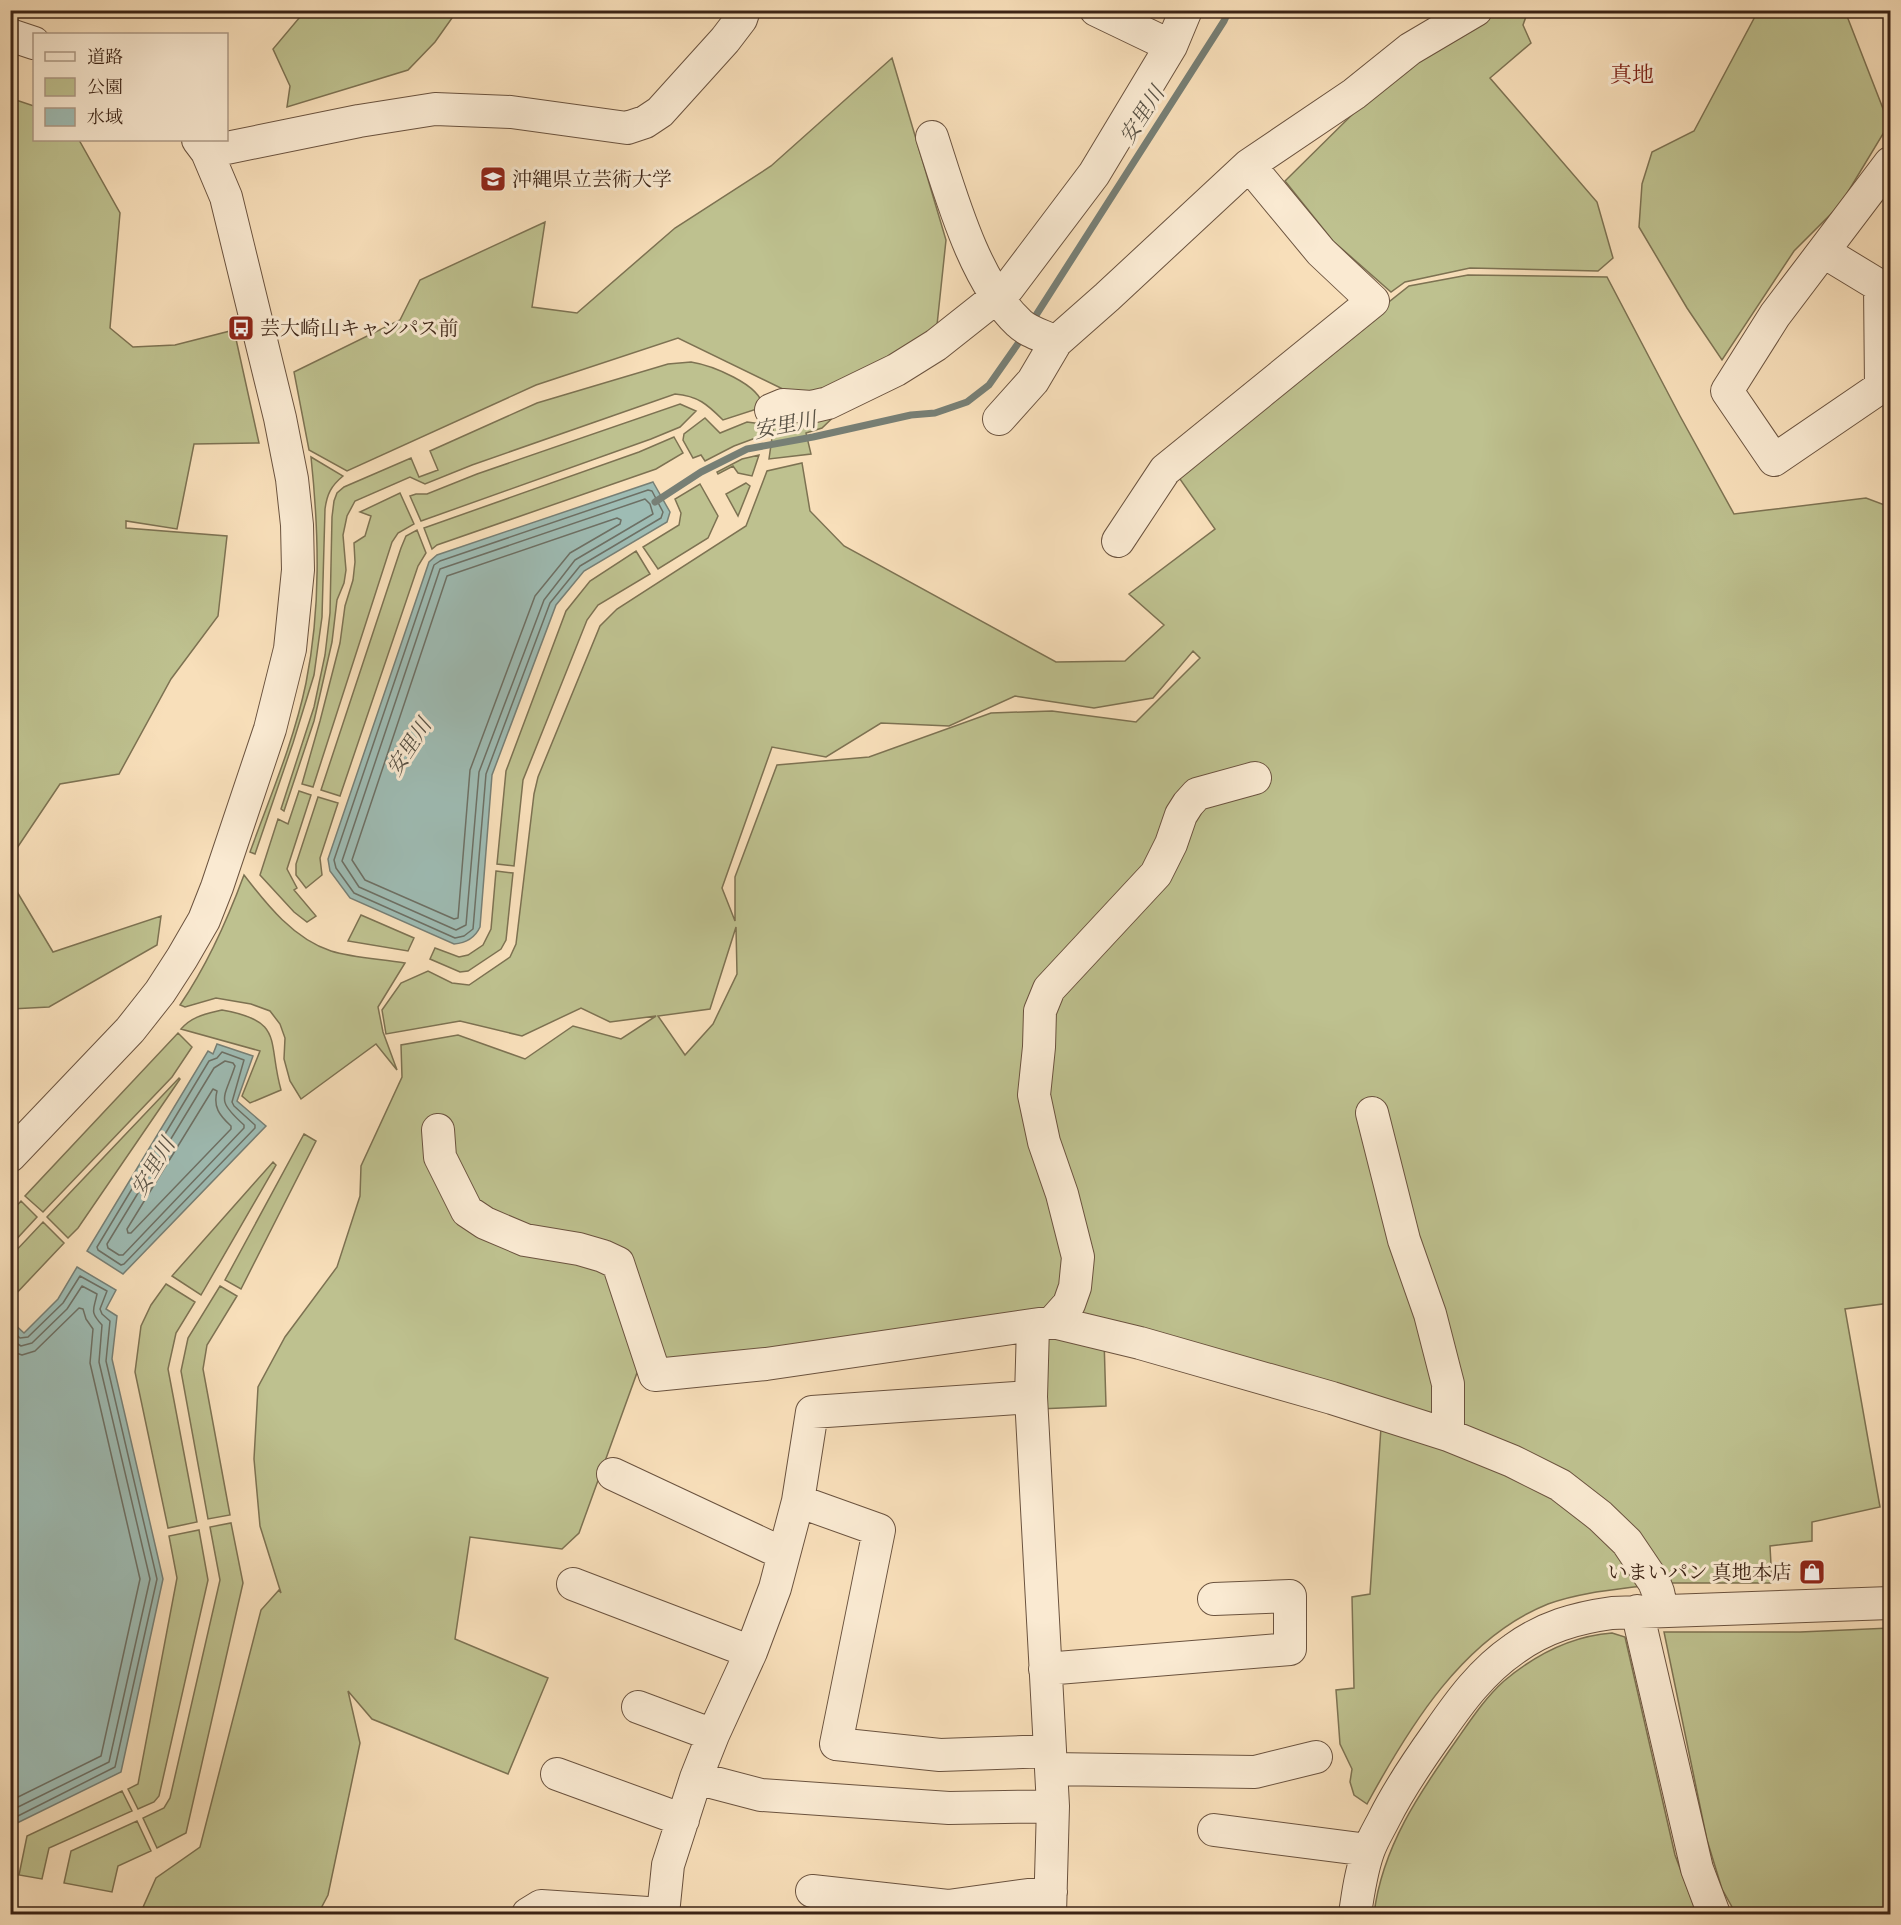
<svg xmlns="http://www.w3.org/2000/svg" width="1901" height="1925" font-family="'IM FELL French Canon','Noto Serif JP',serif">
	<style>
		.green { fill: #bec18f; stroke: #7d7252; stroke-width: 1.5; fill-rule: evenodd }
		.water { fill: #9ebcb4; stroke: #777f75; stroke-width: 1.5 }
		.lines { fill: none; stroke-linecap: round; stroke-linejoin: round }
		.shore { stroke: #6d7065; stroke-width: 1.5 }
		.stream { stroke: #777f75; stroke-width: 7 }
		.minor-casing { stroke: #6b533f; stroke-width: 34 }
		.minor { stroke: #faead2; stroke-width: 32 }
		.labels { text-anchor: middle; stroke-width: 6; stroke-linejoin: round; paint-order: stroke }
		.poi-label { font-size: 20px; fill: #3c2416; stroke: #faead2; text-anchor: start }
		.water-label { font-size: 21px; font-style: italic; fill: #595245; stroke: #faead2 }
		.quarter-label { font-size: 22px; fill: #7a1f14; stroke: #faead2 }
	</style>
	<rect width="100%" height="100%" fill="#f8dfba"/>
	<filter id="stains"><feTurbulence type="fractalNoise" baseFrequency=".00333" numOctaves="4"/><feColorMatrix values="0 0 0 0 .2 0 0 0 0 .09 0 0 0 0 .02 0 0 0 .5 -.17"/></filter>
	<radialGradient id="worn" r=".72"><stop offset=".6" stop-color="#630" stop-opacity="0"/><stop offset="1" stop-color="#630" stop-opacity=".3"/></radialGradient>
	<path class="green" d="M305,11V10L457,11L435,42L408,70L287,107L290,86L273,49Z
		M1494,11H1528L1523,25L1531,43L1490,78L1597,202L1613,258L1598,271L1470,268L1405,282L1391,292L1333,241L1285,181L1373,94L1438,42Z
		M1758,11H1845L1889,124L1840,205L1794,251L1722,360L1687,308L1639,227L1642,184L1652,152L1694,131Z
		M892,58L946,240L937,325L897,357L824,399L793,394L678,338L536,385L347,471L309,450L294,372L400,320L420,280L545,222L532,307L577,313L675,228L771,166Z
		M10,98L34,106V140H79L120,213L110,328L133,347L175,345L234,330L259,443L194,444L177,529L126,521V528L227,536L218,616L171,679L119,774L60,784L11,857Z
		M1468,275L1607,277L1680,416L1734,514L1866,498L1890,507V1303L1845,1309L1880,1507L1812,1522V1541L1770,1546L1772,1583H1669L1560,1477L1062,1316L638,1370L579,1533L562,1549L470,1537L455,1639L548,1678L508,1774L372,1719L348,1691L360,1743L328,1895L318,1914H140L156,1878L200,1847L261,1610L279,1590L281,1593L260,1526L254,1459L258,1387L285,1337L337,1267L360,1196L361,1166L402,1077L401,1045L458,1035L525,1059L573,1026L621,1039L656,1016L610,1022L581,1008L522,1036L460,1021L386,1034L382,1010L401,983L428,971L452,983L469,985L510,957L516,944L534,794L538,777L600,626L617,609L746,526L767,471L802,463L810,511L844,546L1056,662L1125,661L1164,625L1129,594L1215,529L1175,472L1409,286ZM1193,651L1200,658L1136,722L1052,711L991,713L869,757L777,765L735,877V921L722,888L772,747L826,757L881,723L949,726L1015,696L1094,708L1153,698ZM736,927L737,974L713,1024L685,1055L658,1016L710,1009Z
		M691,362C710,365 761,384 763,407L723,420C707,404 698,396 675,394L472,465L425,484L410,477L355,501L347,516L343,535L346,570L344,583L337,600L332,642L314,721L284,811L281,809L314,707L325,655L330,613L332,517L334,501L337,493L344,487L411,458L419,477L438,470L430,451L537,403L668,364Z
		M849,402L822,428L806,433L811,454L769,459L775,417Z
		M680,404L696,411L680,427L651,439L421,521L410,496L416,494H427L477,474Z
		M705,418L720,433L747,422L762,424L761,436L734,446L705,461L701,455L693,458L683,440L684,434Z
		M674,437L683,453L656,469L437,545L432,549L424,528L639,452Z
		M759,455L752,476L738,473L733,466L718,474L717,472L742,459Z
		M311,457L343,476C331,486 327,494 325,509L322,617L314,675L293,743L255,854L250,852C270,797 294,741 306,683C321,608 319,533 311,457Z
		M746,483L750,486L738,516L726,494Z
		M700,484L718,516L708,538L658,569L643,547L679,525L681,513L675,499Z
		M400,493L414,524L398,533L392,542L313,787L302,784L320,721L340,643L345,606L353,580L355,562L354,543L365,536L371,516L360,512Z
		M417,530L426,553L418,566L340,796L321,790L401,548L406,536Z
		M636,551L650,574L598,605L587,620L523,780L514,866L497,864L506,771L566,611L590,581Z
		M299,791L311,795L287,869L297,888L294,890L316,916L307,922L294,912L260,875L278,819L288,824Z
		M318,797L338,803L320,858L322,875L306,888L296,875V864Z
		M496,871L513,873L506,940L501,949L468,971L460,972L430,959L435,948L459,957L468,955L483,945L491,929Z
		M244,875C267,905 294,939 331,951C353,958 382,959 405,963L378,1007L383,1032L397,1070L376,1044L301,1099L290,1081L284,1059L285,1038L280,1024L270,1011L251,1004L216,998L185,1007L180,1005C208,964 227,921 244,875Z
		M10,880L53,952L161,916L157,945L49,1007L11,1009Z
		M361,915L414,938L408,951L348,941Z
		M222,1010C285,1021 267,1040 281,1090L250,1103L242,1096L260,1051L181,1029C192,1016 206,1014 222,1010Z
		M178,1033L192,1047L172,1077L43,1212L25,1196Z
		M179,1078L180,1079L78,1228L68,1238L47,1217Z
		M304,1134L316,1141L241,1289L225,1280Z
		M273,1162L276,1165L201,1295L172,1276Z
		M21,1201L37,1217L11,1245V1212Z
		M43,1222L64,1243L11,1299V1256Z
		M166,1284L195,1302L176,1333L168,1369L197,1522L168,1528L135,1372L141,1326L151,1305Z
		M220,1286L237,1296L207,1345L203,1369L230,1515L208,1519L181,1371L188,1338Z
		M1049,1330L1104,1339L1106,1406L1039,1409Z
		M1381,1427L1527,1480L1618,1547L1642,1586C1611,1590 1578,1593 1548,1604C1463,1638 1409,1727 1367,1804L1354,1795L1350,1782L1352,1769L1340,1744L1336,1690L1354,1688L1352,1597L1370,1594Z
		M231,1523L243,1583L186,1833L157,1848L143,1818L164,1808L170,1798L220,1580L210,1527Z
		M199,1530L208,1580L159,1796L154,1802L138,1809L128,1789L138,1784L177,1578L169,1536Z
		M1890,1628V1914H1736L1722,1889L1707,1840L1664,1632H1800Z
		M1612,1633L1625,1637L1675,1855L1697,1914H1374C1382,1847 1420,1792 1458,1738C1472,1718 1486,1697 1504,1681C1535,1655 1572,1636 1612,1633Z
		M122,1791L132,1811L49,1848L42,1879L19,1875L27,1836Z
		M137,1821L151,1851L118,1866L112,1892L64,1883L71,1851Z"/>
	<path class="water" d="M653,482L670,512L667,522L584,571L556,605L492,775L480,927C475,938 466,943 454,944L350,898L330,871L328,859L429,562L437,555Z
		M217,1044L253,1056L237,1101L266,1126L123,1274L87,1251L208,1051L213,1054Z
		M77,1267L116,1290L106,1309L117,1316L112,1359L163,1579L121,1772L11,1826V1321L24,1333L58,1299Z"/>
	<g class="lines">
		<path class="shore" d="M648,490L652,491L663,512L661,518L580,566L550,603L486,774L473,929L464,936L455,938L354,893L336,868L334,860L434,565L440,561Z
			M645,499L650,504L653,514L575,560L544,600L479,772L466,925L456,930L359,887L342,861L440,569Z
			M617,518L621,520L620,524L570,553L535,596L470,770L458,918L454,919L365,880L352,860L447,576Z
			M222,1052L244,1060L232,1102L234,1106L255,1125V1128L124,1264L121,1265L98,1250L97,1247L209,1061L217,1058Z
			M225,1061L233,1063L235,1066C224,1100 215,1099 244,1125V1128L123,1255H119L108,1248L107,1244L214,1068Z
			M213,1089L217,1091C213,1107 219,1115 231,1126V1129L131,1233H128L127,1229Z
			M10,1329L20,1338L28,1337L63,1303L80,1276L107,1291L100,1309L102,1314L110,1321L106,1361L157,1579L115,1767L10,1820
			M10,1339L21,1346L32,1343L67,1309L82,1286L97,1294C94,1310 89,1311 102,1325L99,1362L150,1579L109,1762L10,1811
			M10,1351L22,1355L35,1351L79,1308L83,1309L86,1319L93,1329L90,1363L140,1579L101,1756L10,1801"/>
		<path class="stream" d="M1031,323L1224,21L1229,10
			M655,502L701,472L747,449L813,437L911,415L935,413L967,402L989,385L1024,335"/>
		<defs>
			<path id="minor" d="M1096,10L1171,46
				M10,35L34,43
				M932,137C951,195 974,281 1019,323C1028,332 1044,336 1056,342L1107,297L1249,165L1354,94L1410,49L1476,10
				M207,152L359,121L435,109L511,112L627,128L645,122L660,112L725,40L741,19L744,10
				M1824,252L1880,286L1881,387L1774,460L1727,391L1775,315L1890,163
				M771,410L783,405L811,407L828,403L896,370L936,345L1008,288L1094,174L1171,46L1186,10
				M999,419L1033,381L1056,342
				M1118,541L1165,470L1373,301L1321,252L1249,165
				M1372,1113L1404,1240L1430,1314L1448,1384V1435
				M438,1130L440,1157L467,1211L485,1223L525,1240L579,1249L603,1256L618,1263L655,1375L766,1364L1053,1322L1140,1343L1332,1398L1448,1435L1512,1461L1560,1485L1600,1516L1627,1542L1654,1582L1658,1592L1662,1610
				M10,1156L130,1030L160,992L182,958L204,920L217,887L270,729L290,649L298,570L297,525L292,479L280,418L226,197L207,152L198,140
				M1053,1322L1069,1304L1075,1287L1078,1257L1062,1194L1044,1142L1034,1095L1039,1047L1040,1011L1049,989L1156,874L1171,844L1181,815L1188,804L1197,794L1255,778
				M1033,1326L1031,1397L1053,1806L1050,1914
				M613,1474L784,1554
				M798,1501L879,1530L836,1744L940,1755L1050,1751
				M573,1584L751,1652
				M1637,1611L1697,1869L1714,1914
				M1045,1669L1290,1649V1596L1214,1599
				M638,1707L713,1735
				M1051,1769L1255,1772L1316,1757
				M557,1774L683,1820
				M696,1778L761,1795L949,1808L1053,1806
				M1214,1830L1368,1850
				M812,1891L948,1906L1051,1892
				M528,1914L541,1906L663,1914
				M663,1914L668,1865L696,1778L713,1735L751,1652L775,1588L798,1501L812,1412L1031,1397
				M1355,1914C1358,1893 1361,1872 1368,1852C1372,1840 1379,1829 1384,1819C1399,1789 1418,1761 1438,1733C1460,1701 1482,1671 1514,1649C1544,1627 1576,1618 1612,1613L1890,1603"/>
		</defs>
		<use href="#minor" class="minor-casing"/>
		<use href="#minor" class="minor"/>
	</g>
	<defs>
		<symbol id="school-square" viewBox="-11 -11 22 22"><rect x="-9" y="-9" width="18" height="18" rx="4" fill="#8f2418" stroke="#faead2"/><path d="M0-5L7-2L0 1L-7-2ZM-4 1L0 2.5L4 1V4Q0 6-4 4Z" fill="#fff"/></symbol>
		<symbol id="bus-square" viewBox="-11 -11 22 22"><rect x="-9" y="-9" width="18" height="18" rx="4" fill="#8f2418" stroke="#faead2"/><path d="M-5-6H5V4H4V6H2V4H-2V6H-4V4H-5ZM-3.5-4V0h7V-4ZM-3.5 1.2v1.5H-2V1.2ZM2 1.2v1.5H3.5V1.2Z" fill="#fff"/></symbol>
		<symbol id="shop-square" viewBox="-11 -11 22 22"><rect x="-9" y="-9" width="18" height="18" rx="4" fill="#8f2418" stroke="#faead2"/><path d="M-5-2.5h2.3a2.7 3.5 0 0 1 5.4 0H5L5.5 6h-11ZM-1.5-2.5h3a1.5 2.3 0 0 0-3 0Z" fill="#fff"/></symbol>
	</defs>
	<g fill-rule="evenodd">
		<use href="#school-square" x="478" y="164" width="30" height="30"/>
		<use href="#bus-square" x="226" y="313" width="30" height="30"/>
		<use href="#shop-square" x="1797" y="1557" width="30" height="30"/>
	</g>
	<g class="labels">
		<g class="poi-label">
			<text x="512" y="186">沖縄県立芸術大学</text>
			<text x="260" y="335">芸大崎山キャンパス前</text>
			<text x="1792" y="1579" text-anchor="end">いまいパン 真地本店</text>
		</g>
		<g class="water-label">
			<text transform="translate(1142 115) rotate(-57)" y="7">安里川</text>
			<text transform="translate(785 425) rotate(-11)" y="7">安里川</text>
			<text transform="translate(409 747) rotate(-57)" y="7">安里川</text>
			<text transform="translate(153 1167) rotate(-59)" y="7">安里川</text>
		</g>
		<g class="quarter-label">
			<text x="1632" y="82">真地</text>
		</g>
	</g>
	<rect width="1901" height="1925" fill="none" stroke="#f8dfba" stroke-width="36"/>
	<rect x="12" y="12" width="1877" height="1901" fill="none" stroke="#3c2416" stroke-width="3"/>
	<rect x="18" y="18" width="1865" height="1889" fill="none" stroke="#3c2416" stroke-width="1.5"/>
	<rect x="33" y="33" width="195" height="108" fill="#faead2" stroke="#ae9b87" stroke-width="1.5"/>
	<rect x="45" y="52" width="30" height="9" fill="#faead2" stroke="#ae9b87" stroke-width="1.5"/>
	<text x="87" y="63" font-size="18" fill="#3c2416">道路</text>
	<rect x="45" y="78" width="30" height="18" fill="#bec18f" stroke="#ae9b87" stroke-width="1.5"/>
	<text x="87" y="93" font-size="18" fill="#3c2416">公園</text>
	<rect x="45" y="108" width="30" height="18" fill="#9ebcb4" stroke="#ae9b87" stroke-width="1.5"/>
	<text x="87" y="123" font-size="18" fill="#3c2416">水域</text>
	<rect width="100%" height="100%" filter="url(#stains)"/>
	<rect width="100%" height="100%" fill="url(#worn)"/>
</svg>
